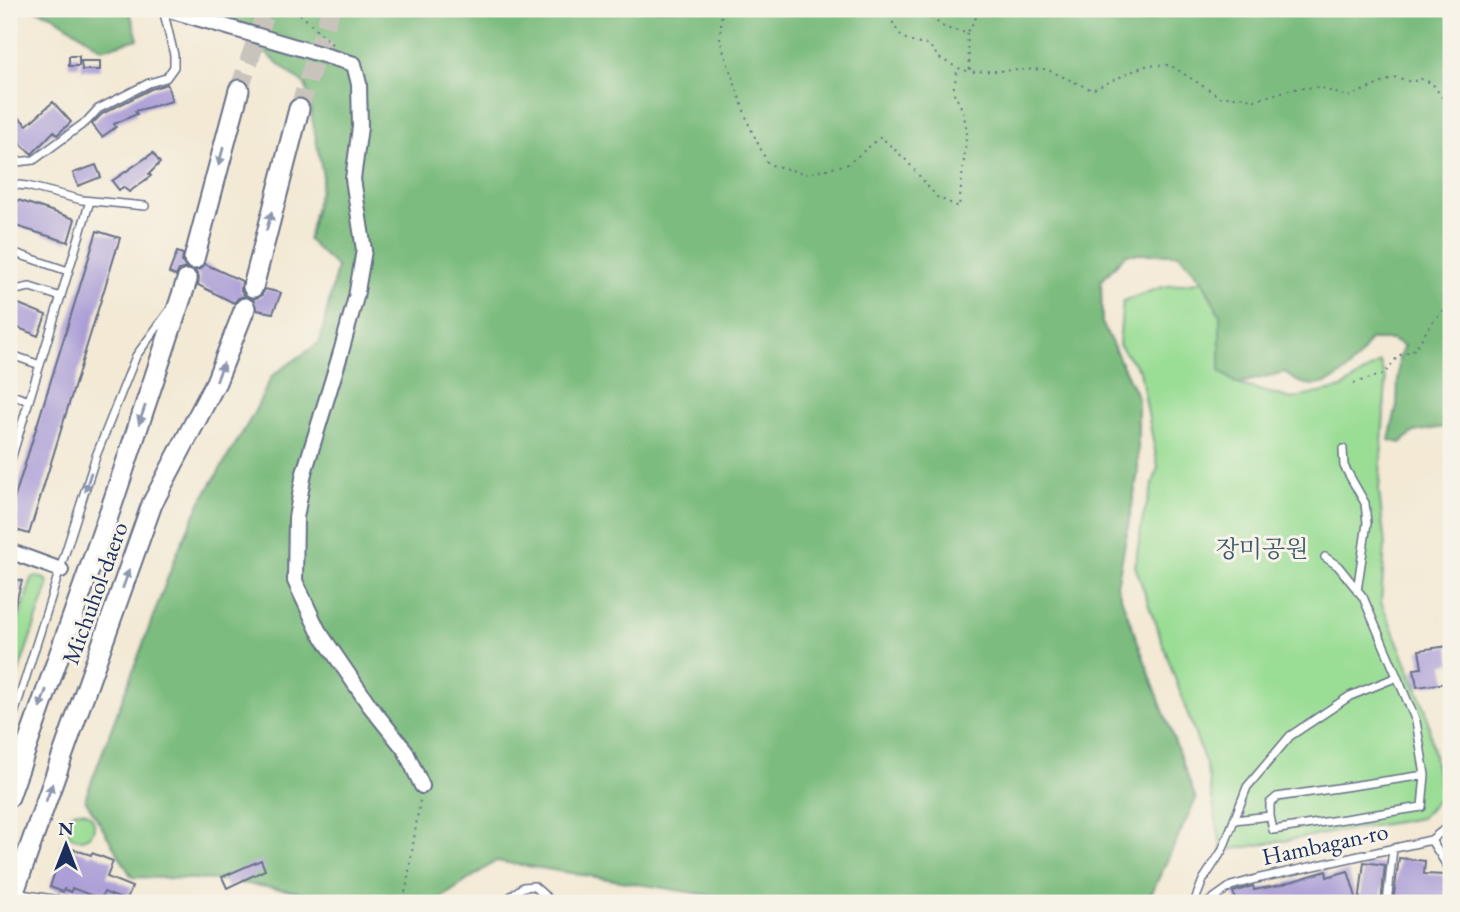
<svg xmlns="http://www.w3.org/2000/svg" width="1460" height="912" font-family="'EB Garamond','Noto Serif KR',serif">
	<style>
		.green { fill: #9add94; stroke: #5a8679; stroke-width: 2 }
		.forest { fill: #7bbc7e; stroke: #4b766e; stroke-width: 2 }
		.building { fill: #ac9fd7 }
		.lines { fill: none; stroke-linecap: round; stroke-linejoin: round }
		.secondary-tunnel { stroke: #c8c4bc; stroke-width: 19; stroke-dasharray: 19 10; stroke-linecap: butt }
		.lane-casing { stroke: #677087; stroke-width: 10 }
		.street-casing { stroke: #677087; stroke-width: 18 }
		.secondary-casing { stroke: #677087; stroke-width: 23 }
		.path { stroke: #677087; stroke-width: 2; stroke-dasharray: 2 5; stroke-linecap: butt }
		.lane { stroke: #fff; stroke-width: 7 }
		.street { stroke: #fff; stroke-width: 14 }
		.secondary { stroke: #fff; stroke-width: 19 }
		.oneway { fill: #8d97ae }
		.labels { text-anchor: middle; stroke-width: 6; stroke-linejoin: round; paint-order: stroke }
		.park-label { font-size: 24px; fill: #3b5a6c; stroke: #f7f3e8 }
		.street-label { font-size: 24px; fill: #1b2f5e; stroke: #f7f3e8 }
	</style>
	<rect width="100%" height="100%" fill="#f7f3e8"/>
	<filter id="ink" filterUnits="userSpaceOnUse"><feTurbulence type="fractalNoise" baseFrequency=".0143" numOctaves="2"/><feDisplacementMap in="SourceGraphic" scale="14" xChannelSelector="R" yChannelSelector="G"/><feConvolveMatrix kernelMatrix="1 2 1 2 8 2 1 2 1" color-interpolation-filters="sRGB"/></filter>
	<filter id="wash" filterUnits="userSpaceOnUse"><feTurbulence type="fractalNoise" baseFrequency=".00686" numOctaves="4" result="noise"/><feDisplacementMap in="SourceGraphic" scale="28" xChannelSelector="R" yChannelSelector="G"/><feGaussianBlur stdDeviation="1.57" result="paint"/><feColorMatrix in="noise" values="0 0 0 0 0 0 0 0 0 0 0 0 0 0 0 0 0 1.4 0 .05"/><feComposite in="paint" operator="in"/></filter>
	<g filter="url(#wash)">
		<rect width="100%" height="100%" fill="#f3e9d4"/>
		<path class="green" d="M1203,281L1220,315V371L1237,384L1292,399L1342,388L1380,362L1386,381L1379,491L1385,545L1381,602L1426,710L1441,796L1421,818L1222,851L1206,765L1135,566L1143,517L1158,467L1140,371L1119,345L1123,301L1162,287Z
			M36,576L47,580L48,586L9,700V651L32,578Z
			M66 825a14 14 0 1 1 28 0a14 14 0 1 1-28 0Z"/>
		<path class="forest" d="M33,9H129L138,39L102,49L52,15Z
			M211,9H1451V426L1414,432L1401,443L1389,440L1397,405L1399,358L1404,346L1392,340H1369C1355,372 1316,403 1285,372L1237,384L1220,371V315L1203,281L1179,254H1126L1101,281L1102,323L1138,398V473L1117,586L1196,799L1147,903H757L496,861L434,903L359,901L221,880L132,877L85,799L177,553L201,501L253,415L272,376L320,342L337,267L308,240L323,176L306,86Z"/>
		<g id="blocks">
			<path class="building" d="M69,56H79V66H69Z
				M81,61H100V70H82Z
				M167,84L172,101L135,111L137,114L114,124L116,127L102,137L92,124L102,114L151,89Z
				M53,102L71,122L57,135L54,131L32,154L9,133V123L16,115L27,125Z
				M153,153L160,163L149,174L151,176L129,192L123,187L119,190L112,181Z
				M96,165L101,177L78,186L73,173Z
				M18,200L75,219L68,242L9,224Z
				M97,231L120,238L29,534L9,528V516Z
				M177,252L183,254L182,262L186,268L179,270L176,276L169,273Z
				M205,264L242,281L241,290L245,296L238,298L234,303L198,285L199,277L195,271L202,268Z
				M265,289L281,293L273,313L257,310L253,299L261,296Z
				M9,300L46,315L38,336L9,324Z
				M9,577L22,581L11,618H9Z
				M1449,646L1451,663L1444,664L1447,683L1417,687L1414,669L1422,668L1419,650Z
				M63,846L91,855L92,853L113,861L107,877L132,887L126,901L104,892L101,899L72,888L71,892L64,889L63,892L50,887Z
				M1399,858L1425,861L1424,874L1446,875L1447,877L1446,903L1393,902Z
				M261,860L265,870L227,888L222,877Z
				M1364,862L1385,865L1381,903H1359Z
				M1326,871L1327,877L1348,871L1356,897L1340,902L1339,898L1318,903L1317,900L1304,903H1237L1233,892L1253,886L1254,890L1280,885Z"/>
		</g>
	</g>
	<g filter="url(#ink)">
		<use href="#blocks" fill-opacity="0" stroke="#677087" stroke-width="2"/>
		<g class="lines">
			<path class="secondary-tunnel" d="M239,90L267,9
				M299,109L331,9"/>
			<defs>
				<path id="lane" d="M9,163L34,160L87,121L98,109L149,83L166,78L174,67V55L163,9
					M9,184L27,186L82,200L145,206
					M12,252L68,271
					M9,288L15,290L30,287L61,297
					M9,354L40,365
					M9,394L29,401
					M1343,449L1344,466L1365,503L1367,523L1357,591
					M9,466L90,201
					M1325,557L1338,566L1363,597L1416,721L1425,775L1422,807L1273,830L1270,816V803L1277,797L1425,775
					M9,730L96,456L136,356L169,311
					M1234,820L1270,816
					M1431,840L1451,872
					M15,893L77,903
					M502,903L523,887L534,886L553,903
					M1194,903L1203,880L1222,851L1247,787L1290,736L1350,696L1397,677
					M1207,903L1231,886L1256,879L1431,840L1451,824
					M1387,903L1393,848"/>
				<path id="street" d="M166,9L354,64L359,84L360,127L353,179L364,250L356,297L341,352L304,473L296,518L295,581L318,630L370,706L405,750L422,786
					M9,551L61,570"/>
				<path id="secondary" d="M194,259L239,90
					M253,287L299,109
					M9,797L112,505L187,280
					M10,903L152,504L216,382L245,308"/>
			</defs>
			<use href="#lane" class="lane-casing"/>
			<use href="#street" class="street-casing"/>
			<use href="#secondary" class="secondary-casing"/>
			<path class="path" d="M295,9L332,44
				M722,9L720,41L749,125L768,164L806,174L848,164L881,137L906,160L937,197L959,207L967,131L963,111L953,91L958,68L970,72
				M867,9L874,13L884,9
				M887,9C897,33 901,43 929,45L939,58L958,68
				M920,9L945,28L967,33L981,9
				M967,33L970,72L1046,69L1092,90L1144,66L1170,65L1220,97H1243L1255,100L1292,89L1318,87L1348,97L1396,77L1411,82L1421,79L1432,83L1442,97L1451,105
				M1354,383L1384,374L1398,356L1415,349L1433,321L1451,303
				M397,903L401,901L406,890L420,800"/>
			<use href="#lane" class="lane"/>
			<use href="#street" class="street"/>
			<use href="#secondary" class="secondary"/>
		</g>
		<defs><path id="oneway-solid" d="M-6-.8H1V-3.2L6.5 0L1 3.2V.8H-6Z" transform="scale(1.75)"/></defs>
		<g class="oneway">
			<use href="#oneway-solid" transform="translate(221 156) rotate(105)"/>
			<use href="#oneway-solid" transform="translate(269 221) rotate(-75)"/>
			<use href="#oneway-solid" transform="translate(220 372) rotate(-69)"/>
			<use href="#oneway-solid" transform="translate(142 415) rotate(109)"/>
			<use href="#oneway-solid" transform="translate(88 482) rotate(107)"/>
			<use href="#oneway-solid" transform="translate(126 579) rotate(-70)"/>
			<use href="#oneway-solid" transform="translate(43 699) rotate(109)"/>
			<use href="#oneway-solid" transform="translate(49 793) rotate(-70)"/>
		</g>
	</g>
	<g class="labels">
		<g class="park-label">
			<text x="1262" y="557">장미공원</text>
		</g>
		<g class="street-label">
			<text transform="translate(95 593) rotate(-70)" y="8">Michuhol-daero</text>
			<text transform="translate(1325 844) rotate(-12)" y="8">Hambagan-ro</text>
		</g>
	</g>
	<rect width="1460" height="912" fill="none" stroke="#f7f3e8" stroke-width="35"/>
	<g transform="translate(66 845)" stroke="#f7f3e8" stroke-width="5" paint-order="stroke">
	<path d="M0-5L12 26L0 18L-12 26Z" fill="#1b2f5e"/>
	<text y="-10" font-size="19" font-weight="bold" text-anchor="middle" fill="#1b2f5e">N</text>
	</g>
</svg>
